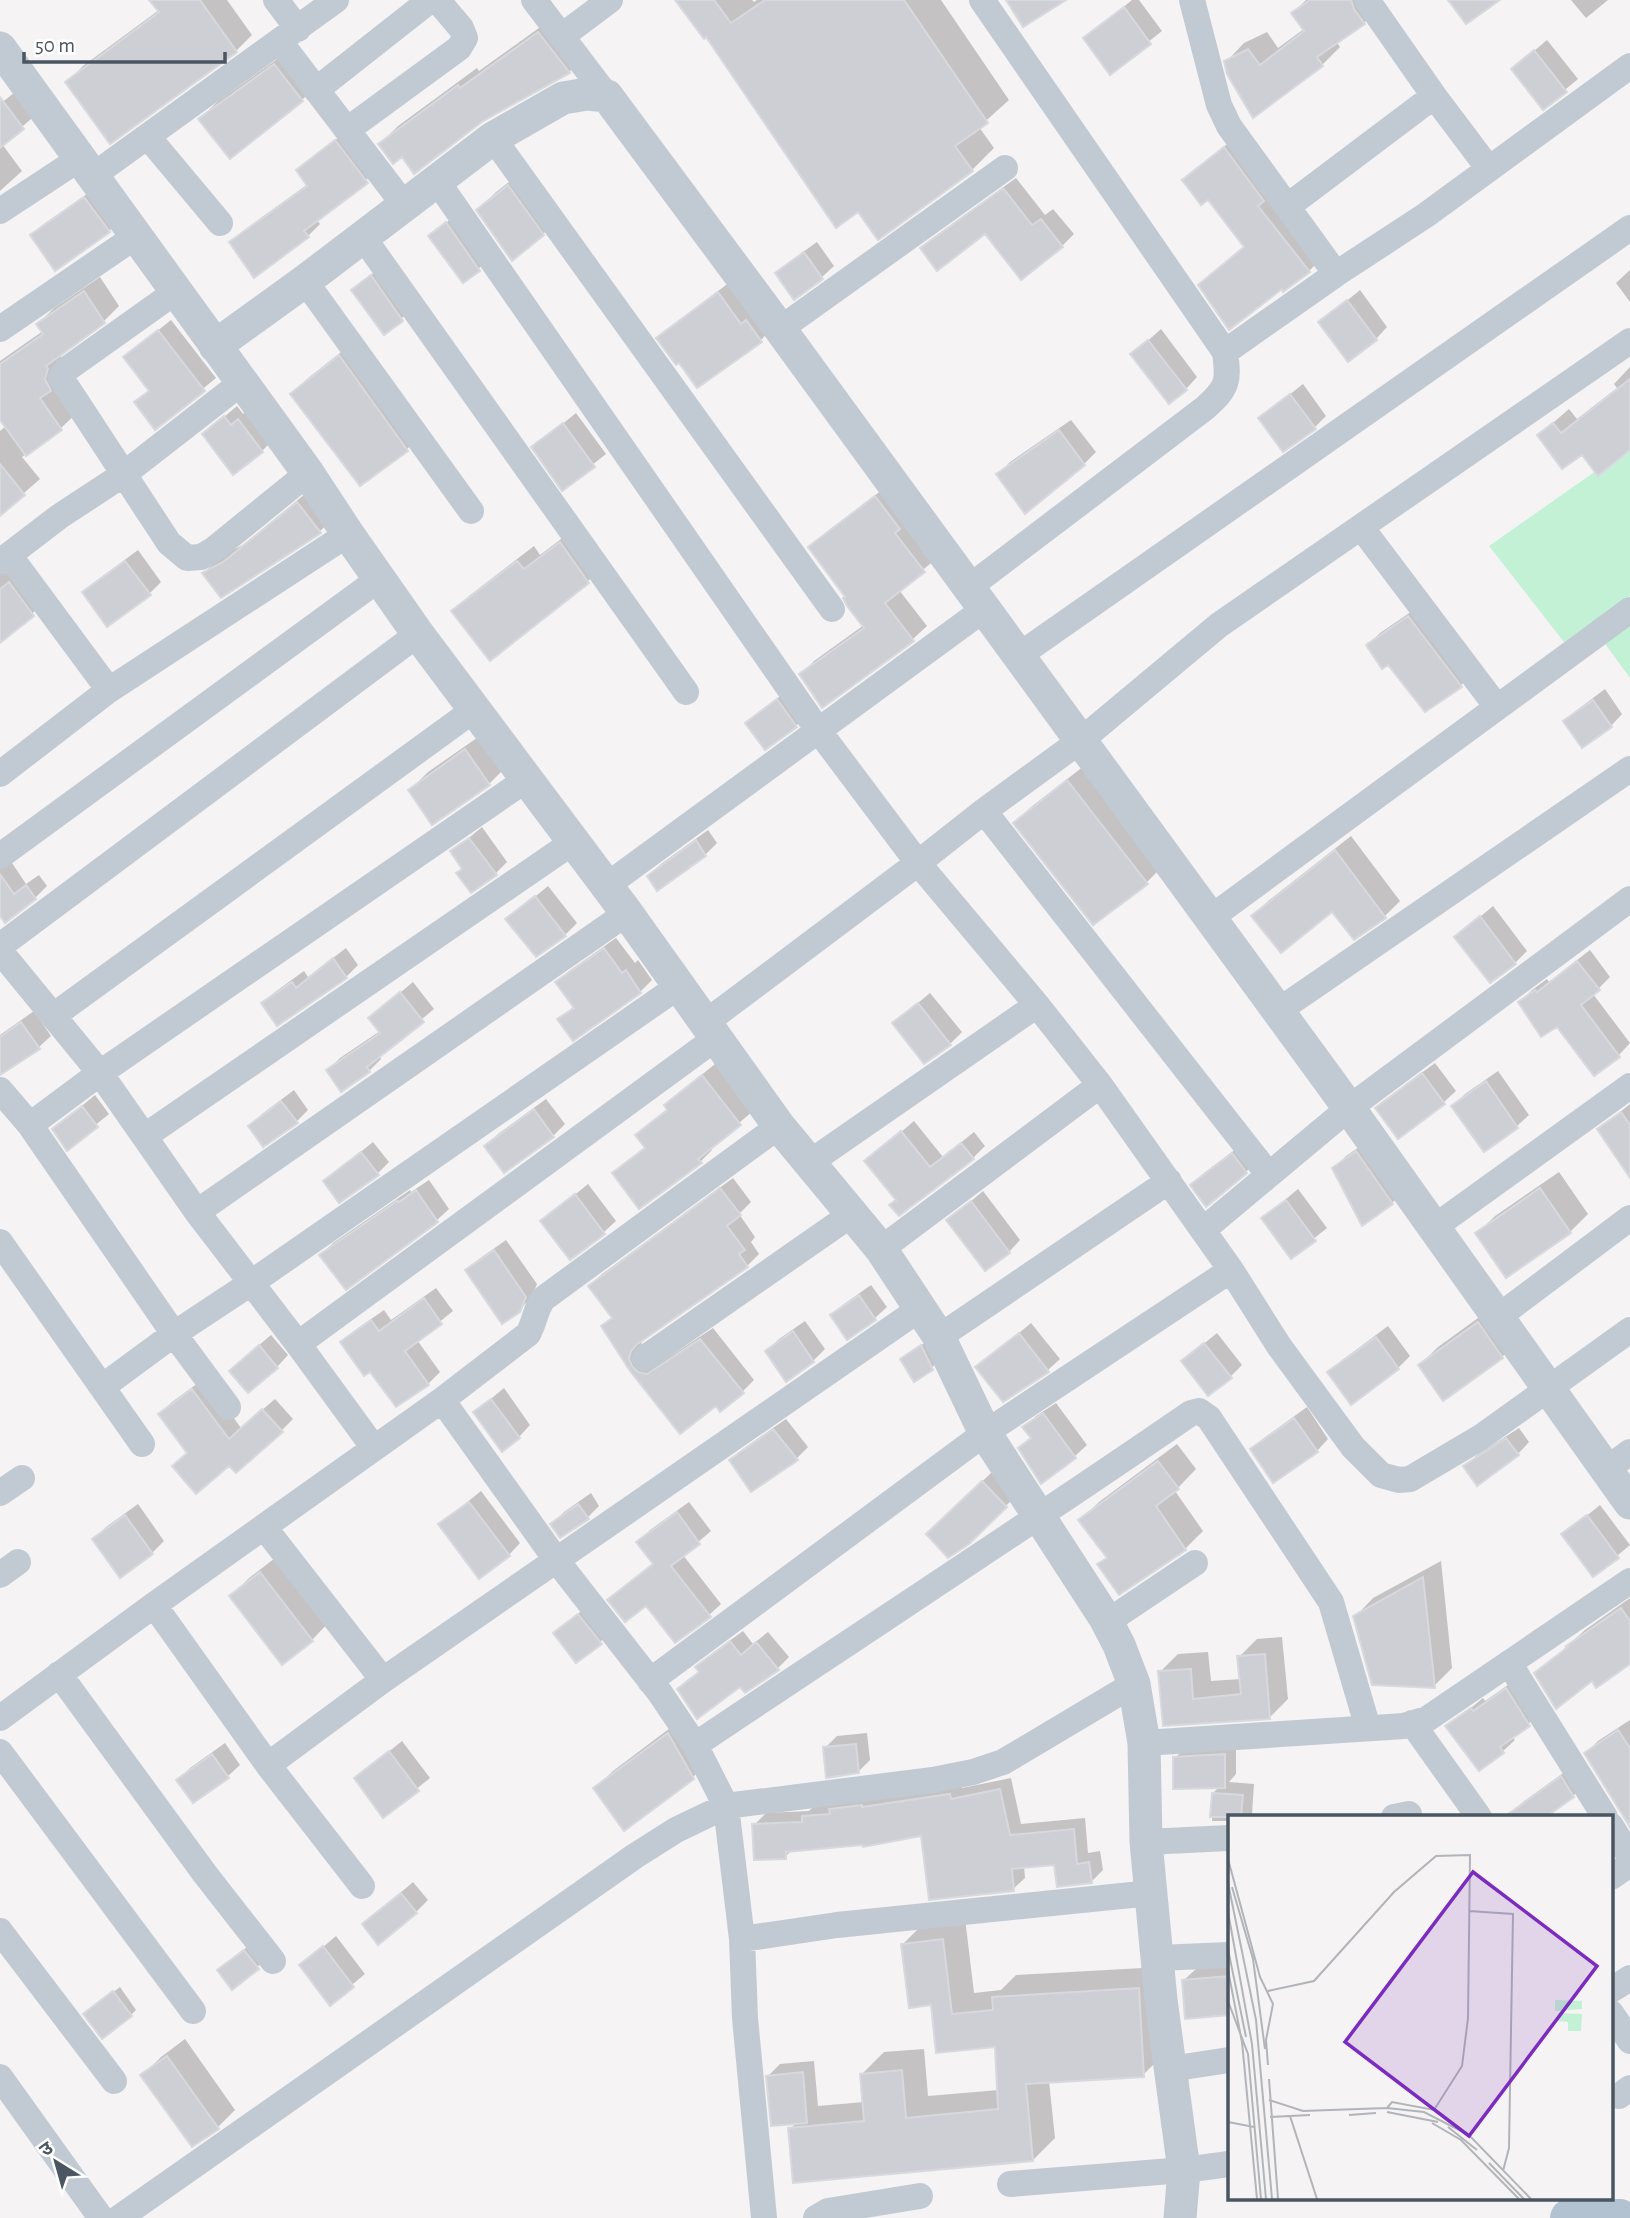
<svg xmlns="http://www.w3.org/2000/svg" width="1630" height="2218" font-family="'Alegreya Sans','Noto Sans Devanagari',sans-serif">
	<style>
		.park { fill: #c3f1d5 }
		.shadow { fill: #0003 }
		.building { fill: #cdcfd5; stroke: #d7d9de; stroke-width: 2 }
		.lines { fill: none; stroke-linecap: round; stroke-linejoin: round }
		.minor { stroke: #c1cad2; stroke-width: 26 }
		.tertiary { stroke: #c1cad2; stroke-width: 33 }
		.primary { stroke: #b3c2d1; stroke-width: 38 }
		.inset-road { fill: none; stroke: #b1b4b9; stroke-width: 2 }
		.view { fill: #7b2cbf; fill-opacity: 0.15; stroke: #7b2cbf; stroke-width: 3.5 }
		.inset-edge { fill: none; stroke: #4a5661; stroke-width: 3.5 }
	</style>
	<rect width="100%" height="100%" fill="#f5f3f3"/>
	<path class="park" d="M1630,447V596L1564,642L1489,546Z
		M1630,621V678L1603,641Z"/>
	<path class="shadow" d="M152,0H227L252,35L236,51L111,141L67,82L83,66L159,10Z
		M677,0H752L754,2L757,0H941L1009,100L979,127L994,148L972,170L859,210Z
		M1132,0H1139L1162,31L1110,72L1085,38Z
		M1306,0H1379L1382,5L1364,23L1336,41L1340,47L1322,65L1254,115L1226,62L1244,43L1267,32L1278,48L1304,29L1293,13Z
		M1571,0H1608L1586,18Z
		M557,15L587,54L569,72L402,155L380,144L398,126L477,68L479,71Z
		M1547,40L1578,79L1543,108L1513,69Z
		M293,48L320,82L302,100L200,119L218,101Z
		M19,89L38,113L2,144L22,171L0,191V104Z
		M348,130L378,170L317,220L320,224L308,236L254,275L231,243L243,231L308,184L298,170Z
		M1237,136L1321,259L1309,271L1282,287L1200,285L1245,246L1208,197L1184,180Z
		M526,169L561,216L543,234L478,210L496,192Z
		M1016,178L1045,215L1053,209L1074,234L1062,246L985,232L922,248L934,237Z
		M97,187L120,219L109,231L32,236L44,224Z
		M459,212L491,258L464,281L430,236Z
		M817,242L834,266L822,277L794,297L777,273L789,262Z
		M383,265L414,308L384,333L353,290Z
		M1630,270V302L1616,283Z
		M100,277L119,306L104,321L62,352L60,362L77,413L61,428L22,457L40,479L0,514V431L5,427L0,420V361L43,331L38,324L54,308Z
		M730,282L772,328L761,340L659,338L670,327Z
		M1360,290L1387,327L1376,339L1321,322Z
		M171,320L216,378L155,428L136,402L150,389L125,357Z
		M1161,329L1197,377L1186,389L1133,354Z
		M355,341L422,434L407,449L360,484L292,394L307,379Z
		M1630,367V446L1582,452L1539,435L1569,409L1577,419L1617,388L1614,384Z
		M1303,384L1326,416L1315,427L1260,418Z
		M237,406L243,414L251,409L274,439L262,451L204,434Z
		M576,413L606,454L563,488L534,447Z
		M1071,420L1096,452L1084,464L998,474L1010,462Z
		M890,484L937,558L899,590L927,626L913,639L823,706L801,675L814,661L864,625L847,596L810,547L824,534Z
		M316,485L338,514L320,531L204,573L222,555L243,545Z
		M577,527L604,566L588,581L490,659L453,611L469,596L534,546L540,555Z
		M0,549L49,599L2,639L0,636Z
		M138,550L161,582L149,594L84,592L96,581Z
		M1421,605L1472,674L1461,685L1425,710L1388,662L1368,645L1380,633Z
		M790,688L807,714L796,726L747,723Z
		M1605,689L1622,714L1611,726L1565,721L1577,710Z
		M484,733L507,766L489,784L410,790L428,772Z
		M1084,766L1163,866L1147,882L1093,922L1016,823L1031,807Z
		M482,827L507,862L495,874L464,868L453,851Z
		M708,830L717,843L705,855L657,888L649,876L661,864Z
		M1351,836L1400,901L1385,916L1354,938L1332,909L1253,916L1268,901Z
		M0,860H10L26,884L39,875L47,886L35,898L0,913Z
		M548,886L577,923L565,935L537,955L508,919Z
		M1493,906L1527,951L1515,963L1456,937Z
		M616,938L635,963L638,960L652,980L640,992L573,1038L560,1019L574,1006L557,982L569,971Z
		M346,948L358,965L346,977L277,1024L263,1003L275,992L304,971L308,977Z
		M1590,950L1610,977L1593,994L1630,1043L1619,1055L1594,1074L1558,1024L1520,1002L1532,990L1547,979L1549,982Z
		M413,982L434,1009L379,1055L381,1059L369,1071L342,1090L328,1070L340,1058L380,1031L370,1018Z
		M930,993L962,1032L950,1044L894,1023Z
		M34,1011L51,1036L39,1047L0,1073V1035Z
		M1435,1063L1456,1091L1444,1102L1398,1136L1377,1108L1389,1097Z
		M715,1064L752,1112L710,1147L712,1150L700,1162L614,1173L646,1146L638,1135L668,1109L666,1105L678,1094Z
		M1498,1071L1529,1115L1517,1126L1484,1150L1454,1106L1465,1094Z
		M294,1090L308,1110L297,1121L250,1126L262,1114Z
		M95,1095L109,1114L67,1148L54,1129Z
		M546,1099L565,1124L553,1136L486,1146L498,1134Z
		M1630,1104V1175L1599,1129Z
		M914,1121L943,1157L974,1132L985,1146L973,1158L898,1199L867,1161Z
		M1368,1141L1404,1191L1392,1203L1334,1168L1346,1156Z
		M373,1142L389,1162L377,1174L325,1181Z
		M1244,1143L1257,1160L1246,1172L1192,1185L1204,1173Z
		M1559,1172L1588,1214L1570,1232L1477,1234L1495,1216Z
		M733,1178L751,1202L739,1214L755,1237L751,1242L759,1254L747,1266L642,1339L641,1347L660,1363L713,1328L754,1380L742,1392L716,1404L632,1370L603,1326L613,1316L590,1286L602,1274Z
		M429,1180L449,1209L437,1220L346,1287L321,1255L333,1243L410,1190L411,1192Z
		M588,1184L616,1221L604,1232L570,1257L543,1221Z
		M1298,1189L1327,1228L1291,1257L1263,1218Z
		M983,1191L1020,1240L1009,1252L949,1220Z
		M506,1240L537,1284L531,1298L519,1310L467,1270L479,1259Z
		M871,1285L887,1307L875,1318L848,1337L832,1315L844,1304Z
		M436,1288L453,1311L417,1340L440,1372L428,1384L370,1370L342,1343L354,1331L384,1310L391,1320Z
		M1496,1305L1520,1339L1502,1357L1444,1399L1420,1365L1438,1347Z
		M805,1321L825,1349L813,1361L767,1351L779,1339Z
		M1031,1323L1060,1359L1048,1370L1003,1400L978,1367Z
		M1388,1326L1410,1356L1398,1368L1351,1403L1329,1373L1341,1361Z
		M1217,1333L1242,1365L1231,1376L1183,1361Z
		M271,1335L288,1355L277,1367L243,1359Z
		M927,1341L938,1363L914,1379L902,1359Z
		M205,1378L241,1428L275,1399L293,1419L281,1431L229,1464L189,1452L160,1414L172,1402Z
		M504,1388L530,1425L519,1437L475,1412Z
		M1056,1403L1087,1445L1075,1456L1041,1481L1020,1448L1032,1436L1025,1427L1036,1416Z
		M1307,1407L1328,1439L1317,1451L1252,1449L1264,1438Z
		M786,1419L808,1447L796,1459L731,1460L743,1449Z
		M1519,1428L1529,1442L1518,1454L1465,1466L1477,1455Z
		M1177,1444L1196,1469L1175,1491L1203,1531L1185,1549L1099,1565L1108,1556L1081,1520L1099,1502Z
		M994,1470L1017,1495L968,1543L928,1534Z
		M481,1491L520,1543L509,1555L440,1524Z
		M591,1493L599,1506L588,1517L552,1524L564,1512Z
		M689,1502L711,1531L683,1555L721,1604L709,1615L647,1603L609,1600L654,1563L639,1542L650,1530Z
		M138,1504L164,1541L152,1553L121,1575L95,1539L106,1527Z
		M1600,1505L1630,1545L1594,1575L1564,1534Z
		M279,1555L329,1622L312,1640L231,1596L249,1578Z
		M1441,1561L1452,1668L1434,1686L1355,1617L1373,1598Z
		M1630,1598V1662L1592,1679L1536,1674L1585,1630Z
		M591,1603L612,1631L600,1642L555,1633Z
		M743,1631L753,1644L768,1632L789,1657L777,1669L740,1685L679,1690L700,1671L697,1667L709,1656Z
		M1282,1637L1288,1699L1270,1717L1165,1724L1160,1672L1178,1654L1208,1652L1211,1681L1241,1679L1239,1657L1257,1639Z
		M1518,1678L1541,1713L1512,1737L1515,1740L1503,1751L1448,1727L1483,1698L1485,1701Z
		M686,1716L711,1759L693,1777L625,1828L595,1788L613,1771Z
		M1630,1720V1824L1586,1753L1598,1741Z
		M867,1733L870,1760L858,1772L825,1748L837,1736Z
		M402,1741L430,1778L384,1815L356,1778Z
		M225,1743L240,1765L228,1776L194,1801L179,1780L190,1768Z
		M1236,1743V1774L1229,1782L1254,1784L1252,1814L1249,1817H1229V1821H1212L1213,1793L1220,1786L1175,1758L1187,1746Z
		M1573,1766L1585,1784L1573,1796L1543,1817H1514L1512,1814L1523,1802Z
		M1011,1778L1021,1824L1085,1818L1088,1853L1100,1851L1103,1870L1091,1882L1055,1863L1024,1866L1025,1878L1013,1889L922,1834L793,1849L785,1857L754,1825L766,1813L809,1811L815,1805L962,1783V1788Z
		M413,1882L428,1900L416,1912L364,1924Z
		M965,1918L974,1993L1001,1990L1016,1975L1161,1967L1165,2053L1143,2075L1049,2081L1055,2138L1033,2160L790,2129L797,2122L768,2076L780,2064L814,2061L818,2106L864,2102L862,2074L884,2052L924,2049L928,2096L999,2090L996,2045L933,2003L903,1944L925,1922Z
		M336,1936L365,1974L330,2003L301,1966Z
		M257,1939L270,1956L233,1988L219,1970Z
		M1229,1966V2014L1186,2017L1184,1980L1196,1969Z
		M120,1987L136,2010L131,2015L91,2009Z
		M185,2039L235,2110L217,2128L143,2075L161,2057Z"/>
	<path class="building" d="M149,0H200L237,52L110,144L65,82L159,12Z
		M675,0H714L731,23L765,0H904L988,123L955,146L973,171L878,240L858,212L836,228L706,37L704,39Z
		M1006,0H1066L1023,27Z
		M1310,0H1351L1354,9L1365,24L1317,57L1323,66L1253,118L1227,74L1224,61L1248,49L1260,65L1304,31L1291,13Z
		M1448,0H1500L1466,24Z
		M1124,7L1151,44L1110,75L1083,38Z
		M538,32L570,73L483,121L414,174L402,157L393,164L378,144L458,85L460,88Z
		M1534,50L1567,92L1543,110L1511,69Z
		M274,64L303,101L230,159L198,119Z
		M0,97L24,129L0,148Z
		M335,140L368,183L304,231L309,237L254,278L229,242L307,186L296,170Z
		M1224,147L1264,201L1258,206L1310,272L1283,292L1282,289L1229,330L1198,285L1244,247L1208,200L1201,205L1182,180Z
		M508,185L544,235L512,261L476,210Z
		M1003,188L1032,225L1041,219L1063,247L1021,280L985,234L937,271L920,248Z
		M84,197L110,232L55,271L30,235Z
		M446,222L480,271L463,283L428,236Z
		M804,252L823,279L794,300L775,273Z
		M371,275L403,321L384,335L351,290Z
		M84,291L105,323L46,366L48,369L45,379L51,391L40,398L62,430L26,456L0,420V364L43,334L36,324Z
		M718,292L741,324L746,320L762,342L697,388L679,363L676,365L656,338Z
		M1347,300L1377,340L1348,362L1318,322Z
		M158,330L205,391L155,430L134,402L149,391L123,357Z
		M1148,340L1187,390L1169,404L1130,354Z
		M339,355L408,451L360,486L290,394Z
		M1630,379V450L1598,476L1582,455L1562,469L1537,435L1553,423L1561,433Z
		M1290,394L1316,429L1283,452L1258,418Z
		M224,416L231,425L238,419L263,452L233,475L202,434Z
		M563,423L595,467L562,491L531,447Z
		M1059,430L1085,465L1025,514L996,474Z
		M0,464L25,495L0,516Z
		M875,496L900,529L895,533L925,572L885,603L914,641L822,708L799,674L864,628L847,606L843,598L845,597L808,547Z
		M297,502L321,533L221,598L202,573L223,562Z
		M560,542L589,583L490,661L451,611L517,561L524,569Z
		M125,561L151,595L107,627L82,592Z
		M9,582L34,616L0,643V589Z
		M1408,616L1462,687L1425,712L1388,665L1382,669L1366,645Z
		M777,699L797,727L765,750L745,723Z
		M1593,700L1612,727L1582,748L1563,721Z
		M465,749L490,785L432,825L408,790Z
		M1067,780L1148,884L1093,925L1013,823Z
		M469,838L497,875L471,893L456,873L462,869L450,851Z
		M696,840L706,856L657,891L647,876Z
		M1335,850L1386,918L1354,940L1332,912L1281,953L1251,916Z
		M0,874L14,894L26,885L36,899L5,923L0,916Z
		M535,896L566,936L536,957L505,919Z
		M1480,916L1516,964L1490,983L1454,937Z
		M604,948L622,973L626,970L641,993L573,1041L557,1019L574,1008L555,982Z
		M333,958L347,978L277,1026L261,1003L292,982L296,988Z
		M1577,961L1600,990L1581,1005L1620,1057L1594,1076L1557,1027L1541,1037L1518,1002L1535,990L1537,992Z
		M400,992L424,1022L367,1067L370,1072L341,1092L326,1070L380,1033L368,1018Z
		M918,1003L951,1045L924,1064L892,1023Z
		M21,1022L40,1049L0,1075V1037Z
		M1422,1073L1445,1104L1398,1139L1375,1108Z
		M702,1075L741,1125L698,1159L702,1163L639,1209L612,1173L645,1148L635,1135L667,1110L664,1105Z
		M1486,1081L1518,1128L1484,1152L1451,1106Z
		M281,1101L298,1123L263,1147L248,1126Z
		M82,1106L98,1127L67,1151L52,1129Z
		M534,1109L554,1137L504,1173L484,1146Z
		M1621,1112L1630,1125V1178L1597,1129Z
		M901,1131L930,1167L961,1143L974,1159L899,1216L889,1205L896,1200L864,1161Z
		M1356,1151L1393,1204L1362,1226L1332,1168Z
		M361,1152L379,1175L339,1203L323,1181Z
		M1232,1153L1247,1173L1206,1207L1190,1185Z
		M720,1188L741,1215L727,1226L745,1250L739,1254L748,1267L636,1345L631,1351L629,1359L632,1366L638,1372L647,1374L700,1339L744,1393L720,1412L716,1406L680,1434L630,1371L601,1326L612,1318L588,1286Z
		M1540,1188L1571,1233L1506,1278L1475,1233Z
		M416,1190L438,1222L346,1290L319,1255L397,1201L399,1202Z
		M575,1194L605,1234L570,1260L540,1221Z
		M1286,1200L1316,1241L1291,1259L1261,1218Z
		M971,1201L1010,1253L985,1271L946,1220Z
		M494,1250L526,1297L520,1312L502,1324L465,1270Z
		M859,1295L876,1320L847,1340L830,1315Z
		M424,1298L442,1324L405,1351L429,1385L396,1407L370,1372L364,1376L340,1342L371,1320L379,1331Z
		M1478,1322L1503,1358L1443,1401L1418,1365Z
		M793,1331L814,1362L786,1382L765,1351Z
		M1019,1333L1049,1372L1003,1402L975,1367Z
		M1376,1337L1399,1369L1351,1405L1327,1372Z
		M1204,1343L1232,1378L1208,1396L1181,1361Z
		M259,1345L278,1368L248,1393L229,1371Z
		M921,1345L933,1370L914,1382L900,1359Z
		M192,1389L229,1439L262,1409L283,1432L236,1473L229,1466L196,1494L172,1466L187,1453L158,1414Z
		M491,1399L520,1438L502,1452L473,1412Z
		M1043,1413L1076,1458L1041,1484L1018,1448L1031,1438L1022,1427Z
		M1294,1418L1318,1452L1273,1483L1250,1449Z
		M773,1429L798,1460L751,1492L729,1460Z
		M1506,1438L1519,1455L1477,1486L1463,1466Z
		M1158,1461L1179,1489L1156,1506L1186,1550L1119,1595L1097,1564L1107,1558L1078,1520Z
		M982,1481L1007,1507L969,1544L948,1558L926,1534Z
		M469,1502L510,1556L479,1579L438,1524Z
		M578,1504L589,1519L560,1538L550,1524Z
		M677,1512L700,1544L671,1566L711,1617L675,1643L646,1606L625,1622L607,1600L653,1564L636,1542Z
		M125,1515L153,1554L120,1578L92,1539Z
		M1587,1515L1619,1558L1593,1577L1561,1534Z
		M260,1572L313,1641L282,1665L229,1596Z
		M1423,1577L1435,1688L1372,1685L1353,1616Z
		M1621,1608L1630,1621V1664L1596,1688L1592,1681L1556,1709L1534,1673L1568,1647L1566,1646Z
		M578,1614L602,1644L576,1663L553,1633Z
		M730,1641L741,1655L756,1642L779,1670L745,1693L740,1687L697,1719L677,1689L699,1672L695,1667Z
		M1265,1654L1270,1719L1163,1726L1158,1671L1191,1669L1193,1699L1241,1694L1237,1656Z
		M1506,1688L1530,1726L1500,1747L1504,1753L1479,1771L1445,1726L1471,1708L1473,1711Z
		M1618,1730L1630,1748V1827L1584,1753Z
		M668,1733L694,1779L624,1831L593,1788Z
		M856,1744L859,1773L826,1778L823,1747Z
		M389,1751L419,1791L383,1818L354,1778Z
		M212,1754L229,1778L193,1803L176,1780Z
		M1225,1754V1788L1173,1789V1757Z
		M1561,1776L1574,1797L1546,1817H1504Z
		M1000,1789L1010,1835L1074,1829L1077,1864L1089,1862L1092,1883L1057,1887L1054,1865L1012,1869L1014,1891L929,1900L921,1836L863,1847L862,1845L786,1852V1859L754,1860L752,1824L802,1822V1816L830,1814L829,1809L862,1805V1807L950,1794L951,1799Z
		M1212,1793L1243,1795L1241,1817H1210Z
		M401,1893L417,1913L378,1945L362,1924Z
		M943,1939L952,2014L993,2010L992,1997L1139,1988L1144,2077L1026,2084L1033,2161L793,2183L788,2128L864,2121L860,2074L902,2070L906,2118L998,2109L995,2047L936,2053L931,2005L909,2008L901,1944Z
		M323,1946L354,1987L330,2006L299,1965Z
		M244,1950L259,1969L232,1990L217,1970Z
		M1229,1976V2015L1185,2019L1182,1980Z
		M113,1991L132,2016L102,2039L83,2014Z
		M167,2056L219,2129L192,2147L140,2075Z
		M803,2072L807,2123L771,2126L766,2076Z"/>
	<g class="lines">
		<path class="minor" d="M276,0L298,29
			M534,0L607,96
			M1192,0L1219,105L1229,126L1336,274
			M1367,0L1434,96L1489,169
			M562,36L610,0
			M280,42L405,206
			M316,90L429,1L439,2L461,28L465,38L459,48L347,130
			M148,137L220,223
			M493,138L832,609
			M91,177L336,0
			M437,181L818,730L918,863L1037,1005L1100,1085L1231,1270L1279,1346L1353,1447L1381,1475L1399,1480L1410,1479L1481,1437L1630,1330
			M1288,206L1434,96
			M0,211L79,159
			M363,237L686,692
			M305,281L471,511
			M178,290L67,369L61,378L169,543L187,558L201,557L213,550L308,473
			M0,329L136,236
			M780,329L1005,168
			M1225,352L1336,274L1426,215L1630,66
			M1361,527L1497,707
			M9,555L109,690
			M0,562L60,516L124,474L241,383
			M968,588L1205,408C1228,387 1229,382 1225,352L982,0
			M1018,656L1630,228
			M0,774L109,690L348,534
			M984,811L1269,1175
			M0,856L379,579
			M606,886L983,610
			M1209,919L1630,610
			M0,946L418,634
			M0,951L100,1073L197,1212L298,1344L716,1038
			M1278,1011L1630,769
			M53,1016L475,709
			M705,1023L918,863L984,811L1080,741L1219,625L1630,341
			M0,1090L30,1125L174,1334L228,1407
			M30,1125L100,1073L527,779
			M145,1136L573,842
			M809,1163L1037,1005
			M197,1212L627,913
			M1433,1228L1630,1086
			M1203,1230L1349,1108L1630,899
			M0,1242L142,1444
			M881,1249L1100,1085
			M1498,1317L1630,1218
			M939,1337L1169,1181
			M298,1344L374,1448
			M645,1358L852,1214
			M102,1387L174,1334L251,1283L679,986
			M442,1400L557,1561L660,1693L695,1745L726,1806L742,1939L745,2018L764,2218
			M1606,1470L1630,1452
			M0,1493L22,1478
			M264,1527L383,1680
			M0,1575L18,1562
			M154,1605L268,1765L362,1886
			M1107,1622L1195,1563
			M1509,1663L1605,1817
			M59,1674L205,1874L273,1961
			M650,1681L985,1433L1231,1270
			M0,1718L154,1605L442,1400L528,1334C535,1322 535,1310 543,1299L779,1126
			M1412,1723L1479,1817
			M1144,1743L1404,1726L1427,1719L1630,1581
			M695,1745C860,1634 1027,1526 1191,1413L1199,1411L1209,1418L1331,1602L1368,1728
			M0,1752L193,2011
			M268,1765L383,1680L921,1308
			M1394,1817L1409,1814
			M1611,1826L1630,1857
			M1146,1842L1229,1838
			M1611,1877L1630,1864
			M0,1931L114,2081
			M742,1939L837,1925L1151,1893
			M1157,1958L1229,1955
			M1611,1990L1630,1978
			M1611,2013L1630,2041
			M1170,2069L1229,2060
			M0,2077L101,2218
			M1619,2096L1630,2088
			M1010,2184L1184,2170L1229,2164
			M119,2218L635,1856L676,1830L726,1806L933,1780L973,1772L1003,1762L1134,1684
			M816,2218L828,2211L920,2196"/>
		<path class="tertiary" d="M0,48L308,473L348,534L418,634L627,913L779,1126L881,1249L939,1337L985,1433L1105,1618L1119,1645L1134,1684L1144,1743L1146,1842L1161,2000L1184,2170L1180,2218
			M215,346L305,281L493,138L563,98L587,94L607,96L780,329L1349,1108L1630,1503"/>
		<path class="primary" d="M1569,2218H1620"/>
	</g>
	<g transform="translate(1228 1815)">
		<rect width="385" height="385" fill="#f5f3f3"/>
		<path d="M327,185L354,186V194L327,196ZM330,198L354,199L353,216H340V207L330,206Z" fill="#c3f1d5"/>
		<path class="inset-road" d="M0,44L32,162L45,189L38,225L40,250M0,68L28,205L44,384M4,72L25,144L37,234M241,96L285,99L281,333L275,356M0,97L24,229L38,384M0,134L18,222M0,155L14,227L29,384M40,176L86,166L166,77L208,41L242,40L240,203L234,251L206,295L164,287L159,293M0,186L20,239L33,384M41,264L50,384M41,285L75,296L159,293L196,297L241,320L303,384M159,297L210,307M121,300L148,298M62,301L89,384M42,302L82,300M0,307L26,312M204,308L233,325L291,384M220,312L249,335M261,348L296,384"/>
		<path class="view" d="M245,57L369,151L241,321L117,227Z"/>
		<rect width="385" height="385" class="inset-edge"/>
	</g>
	<g transform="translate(56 2162) rotate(323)" stroke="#ffffff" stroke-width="5" paint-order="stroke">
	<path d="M0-5L12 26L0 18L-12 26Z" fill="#4a5661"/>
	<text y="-10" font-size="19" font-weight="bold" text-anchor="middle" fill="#4a5661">उ</text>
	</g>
	<path d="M24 52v10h201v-10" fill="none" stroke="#4a5661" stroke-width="3.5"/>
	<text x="35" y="52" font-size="21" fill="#4a5661" stroke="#ffffff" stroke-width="5" paint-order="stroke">50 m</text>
</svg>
